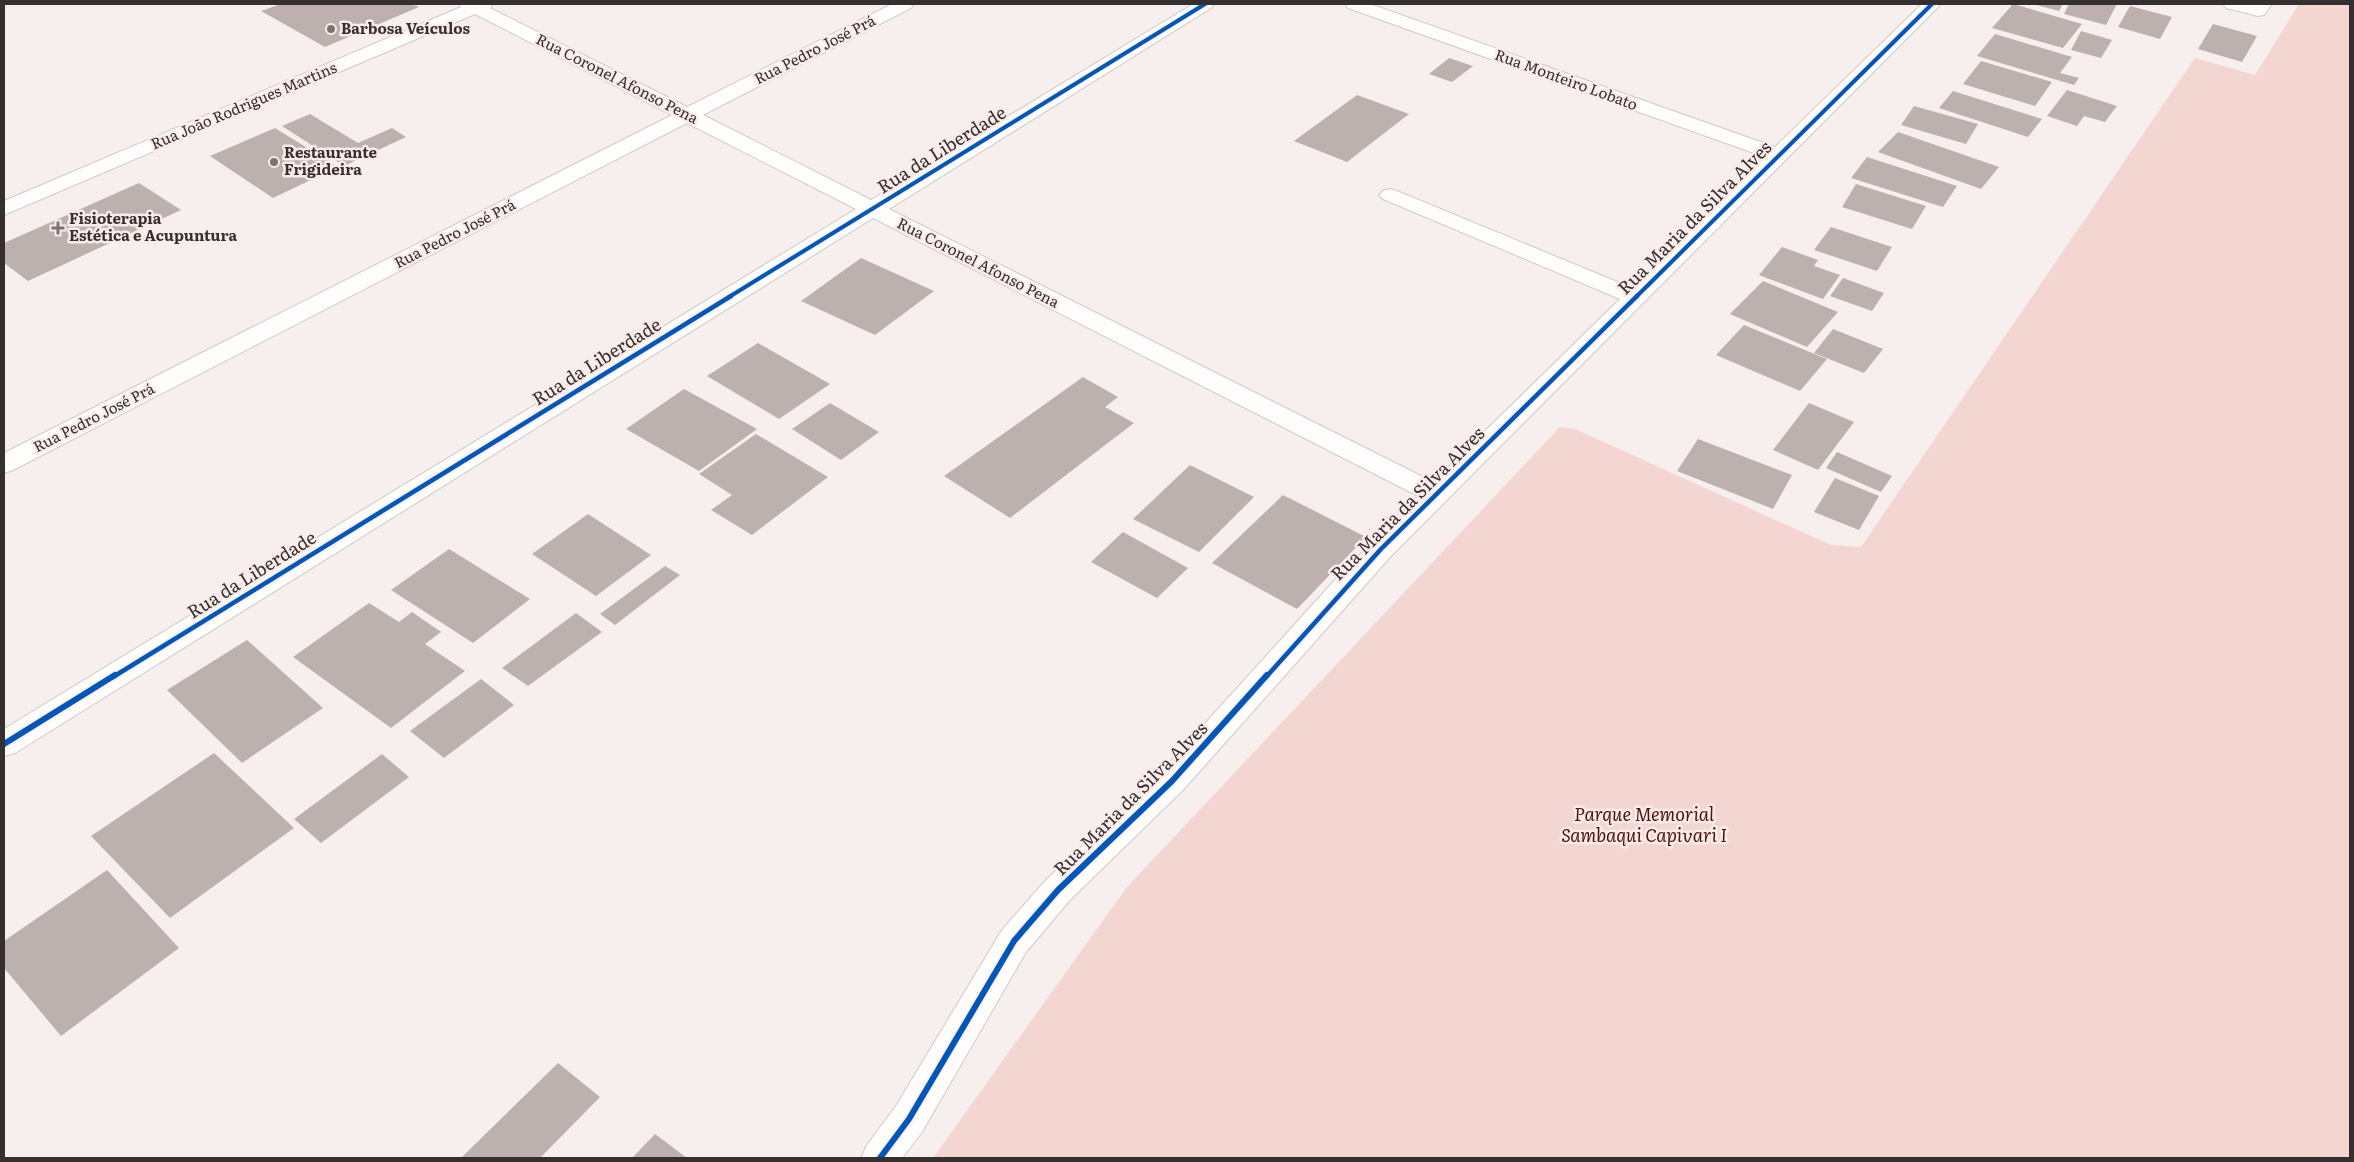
<svg xmlns="http://www.w3.org/2000/svg" width="2354" height="1162" font-family="Literata,serif">
	<style>
		.green { fill: #f3d6d1 }
		.building { fill: #bdb1af }
		.lines { fill: none; stroke-linecap: round; stroke-linejoin: round }
		.minor-casing { stroke: #d0cac9; stroke-width: 2 }
		.minor { fill: #fefdfc; fill-rule: evenodd }
		.cycleway-far2-casing { stroke: #faecea; stroke-width: 6 }
		.cycleway-far1-casing { stroke: #faecea; stroke-width: 8 }
		.cycleway-casing { stroke: #faecea; stroke-width: 9 }
		.cycleway-far2 { stroke: #0057b8; stroke-width: 4 }
		.cycleway-far1 { stroke: #0057b8; stroke-width: 4.5 }
		.cycleway { stroke: #0057b8; stroke-width: 6 }
		.poi-dot { fill: #797372; stroke: #faecea; stroke-width: 2 }
		.labels { text-anchor: middle; stroke-width: 5; stroke-linejoin: round; paint-order: stroke }
		.far-poi-label { font-size: 15px; font-weight: bold; fill: #35302f; stroke: #faecea; text-anchor: start }
		.far-street-label { font-size: 15px; fill: #35302f; stroke: #faecea }
		.street-label { font-size: 18px; fill: #35302f; stroke: #faecea }
		.park-label { font-size: 18px; font-style: italic; fill: #4e130f; stroke: #faecea }
	</style>
	<rect width="100%" height="100%" fill="#f6efee"/>
	<path class="green" d="M2299,4H2350V1158H933L1127,887L1560,427L1575,429L1831,545L1861,547L2195,58L2255,75Z"/>
	<path class="building" d="M281,4H412L419,7L325,47L261,11Z
		M2013,4L2082,24L2063,48L1992,28Z
		M2033,4H2063L2059,11Z
		M2069,4H2117L2106,25L2064,14Z
		M2130,6L2172,17L2160,39L2118,27Z
		M2213,24L2257,36L2242,62L2198,49Z
		M2081,31L2112,40L2101,58L2071,50Z
		M1995,34L2072,57L2060,73L2079,78L2074,85L1977,56Z
		M1449,58L1473,66L1452,82L1429,74Z
		M1981,61L2052,82L2035,106L1963,84Z
		M2067,90L2117,106L2105,122L2084,116L2077,126L2047,116Z
		M1953,91L2042,119L2028,137L1939,108Z
		M1357,95L1409,114L1347,162L1294,141Z
		M1914,106L1978,124L1966,144L1901,125Z
		M310,114L358,143L392,128L406,137L344,166L282,126Z
		M275,128L338,167L273,198L210,156Z
		M1898,132L1999,167L1981,189L1878,152Z
		M1867,157L1957,186L1943,207L1851,178Z
		M139,183L181,210L28,281L4,263V243Z
		M1856,184L1926,206L1912,229L1842,207Z
		M1831,227L1892,247L1877,271L1814,250Z
		M1782,247L1818,260L1814,266L1840,275L1823,299L1759,275Z
		M861,258L934,291L875,335L801,301Z
		M1843,278L1884,293L1872,311L1830,296Z
		M1763,281L1838,312L1807,347L1730,314Z
		M1744,325L1827,359L1800,391L1716,355Z
		M1833,329L1883,349L1864,373L1814,353Z
		M758,343L830,384L779,419L707,376Z
		M1083,377L1118,397L1105,407L1134,423L1010,518L944,476Z
		M684,389L757,429L699,471L626,429Z
		M830,403L879,432L841,460L792,429Z
		M1809,403L1854,422L1818,470L1773,450Z
		M756,434L828,477L752,535L711,510L732,495L699,474Z
		M1698,439L1792,475L1773,509L1677,471Z
		M1837,452L1892,476L1881,492L1826,468Z
		M1190,465L1254,497L1199,552L1133,519Z
		M1835,478L1879,496L1859,530L1814,512Z
		M1283,495L1366,537L1297,609L1212,563Z
		M588,514L651,555L596,596L532,554Z
		M1123,532L1188,568L1157,598L1091,562Z
		M449,549L530,599L473,643L391,590Z
		M665,566L680,575L615,625L600,614Z
		M369,603L399,622L412,612L441,632L425,644L465,671L391,728L293,657Z
		M576,613L602,632L528,686L502,668Z
		M247,640L323,708L242,763L167,690Z
		M481,679L514,705L444,758L410,731Z
		M214,753L294,828L170,918L91,836Z
		M382,754L409,777L321,843L294,819Z
		M107,870L179,948L61,1036L4,968V941Z
		M558,1063L600,1097L540,1158H461Z
		M655,1134L687,1158H632Z"/>
	<g class="lines">
		<defs>
			<path id="minor" d="M459,4H493L490,8L687,107L892,4H914L911,8L703,115L871,200L1193,4H1214L1211,8L889,209L1433,482L1620,299L1383,199L1379,195L1383,191L1390,189L1397,191L1632,288L1765,157L1348,8L1345,4H1370L1775,147L1922,4H1941L1391,556L1183,790L1070,900L1026,952L922,1132L902,1158H861L867,1145L896,1106L1002,930L1046,880L1161,772L1334,581L1418,496L873,218L15,753L4,756V729L856,209L687,123L13,470L4,473V453L672,115L475,14L4,215V201L461,7Z
				M2223,4H2272L2264,15L2258,16L2226,8Z"/>
		</defs>
		<use href="#minor" class="minor-casing"/>
		<use href="#minor" class="minor"/>
		<defs>
			<path id="cycleway-far2" d="M729,297L1205,4
				M1636,297L1932,4"/>
			<path id="cycleway-far1" d="M113,677L731,296
				M1266,677L1381,549L1637,296"/>
			<path id="cycleway" d="M4,744L115,675
				M880,1158L909,1119L1014,941L1058,890L1172,781L1267,675"/>
		</defs>
		<use href="#cycleway-far2" class="cycleway-far2-casing"/>
		<use href="#cycleway-far1" class="cycleway-far1-casing"/>
		<use href="#cycleway" class="cycleway-casing"/>
		<use href="#cycleway-far2" class="cycleway-far2"/>
		<use href="#cycleway-far1" class="cycleway-far1"/>
		<use href="#cycleway" class="cycleway"/>
	</g>
	<g class="poi-dot">
		<circle cx="331" cy="29" r="5"/>
		<circle cx="274" cy="162" r="5"/>
		<path d="M55.5 220.5h5v5h5v5h-5v5h-5v-5h-5v-5h5z"/>
	</g>
	<g class="labels">
		<g class="far-poi-label">
			<text x="341" y="34">Barbosa Veículos</text>
			<text x="284" y="158">Restaurante<tspan x="284" dy="17">Frigideira</tspan></text>
			<text x="69" y="224">Fisioterapia<tspan x="69" dy="17">Estética e Acupuntura</tspan></text>
		</g>
		<g class="far-street-label">
			<text transform="translate(815 50) rotate(-27)" y="5">Rua Pedro José Prá</text>
			<text transform="translate(617 79) rotate(27)" y="5">Rua Coronel Afonso Pena</text>
			<text transform="translate(1566 80) rotate(20)" y="5">Rua Monteiro Lobato</text>
			<text transform="translate(244 106) rotate(-23)" y="5">Rua João Rodrigues Martins</text>
			<text transform="translate(455 234) rotate(-27)" y="5">Rua Pedro José Prá</text>
			<text transform="translate(978 263) rotate(27)" y="5">Rua Coronel Afonso Pena</text>
			<text transform="translate(94 418) rotate(-27)" y="5">Rua Pedro José Prá</text>
		</g>
		<g class="street-label">
			<text transform="translate(942 150) rotate(-32)" y="6">Rua da Liberdade</text>
			<text transform="translate(1695 218) rotate(-45)" y="6">Rua Maria da Silva Alves</text>
			<text transform="translate(597 362) rotate(-32)" y="6">Rua da Liberdade</text>
			<text transform="translate(1408 504) rotate(-45)" y="6">Rua Maria da Silva Alves</text>
			<text transform="translate(252 575) rotate(-32)" y="6">Rua da Liberdade</text>
			<text transform="translate(1131 799) rotate(-45)" y="6">Rua Maria da Silva Alves</text>
		</g>
		<g class="park-label">
			<text x="1644" y="821">Parque Memorial<tspan x="1644" dy="21">Sambaqui Capivari I</tspan></text>
		</g>
	</g>
	<rect width="2354" height="1162" fill="none" stroke="#35302f" stroke-width="10"/>
</svg>
